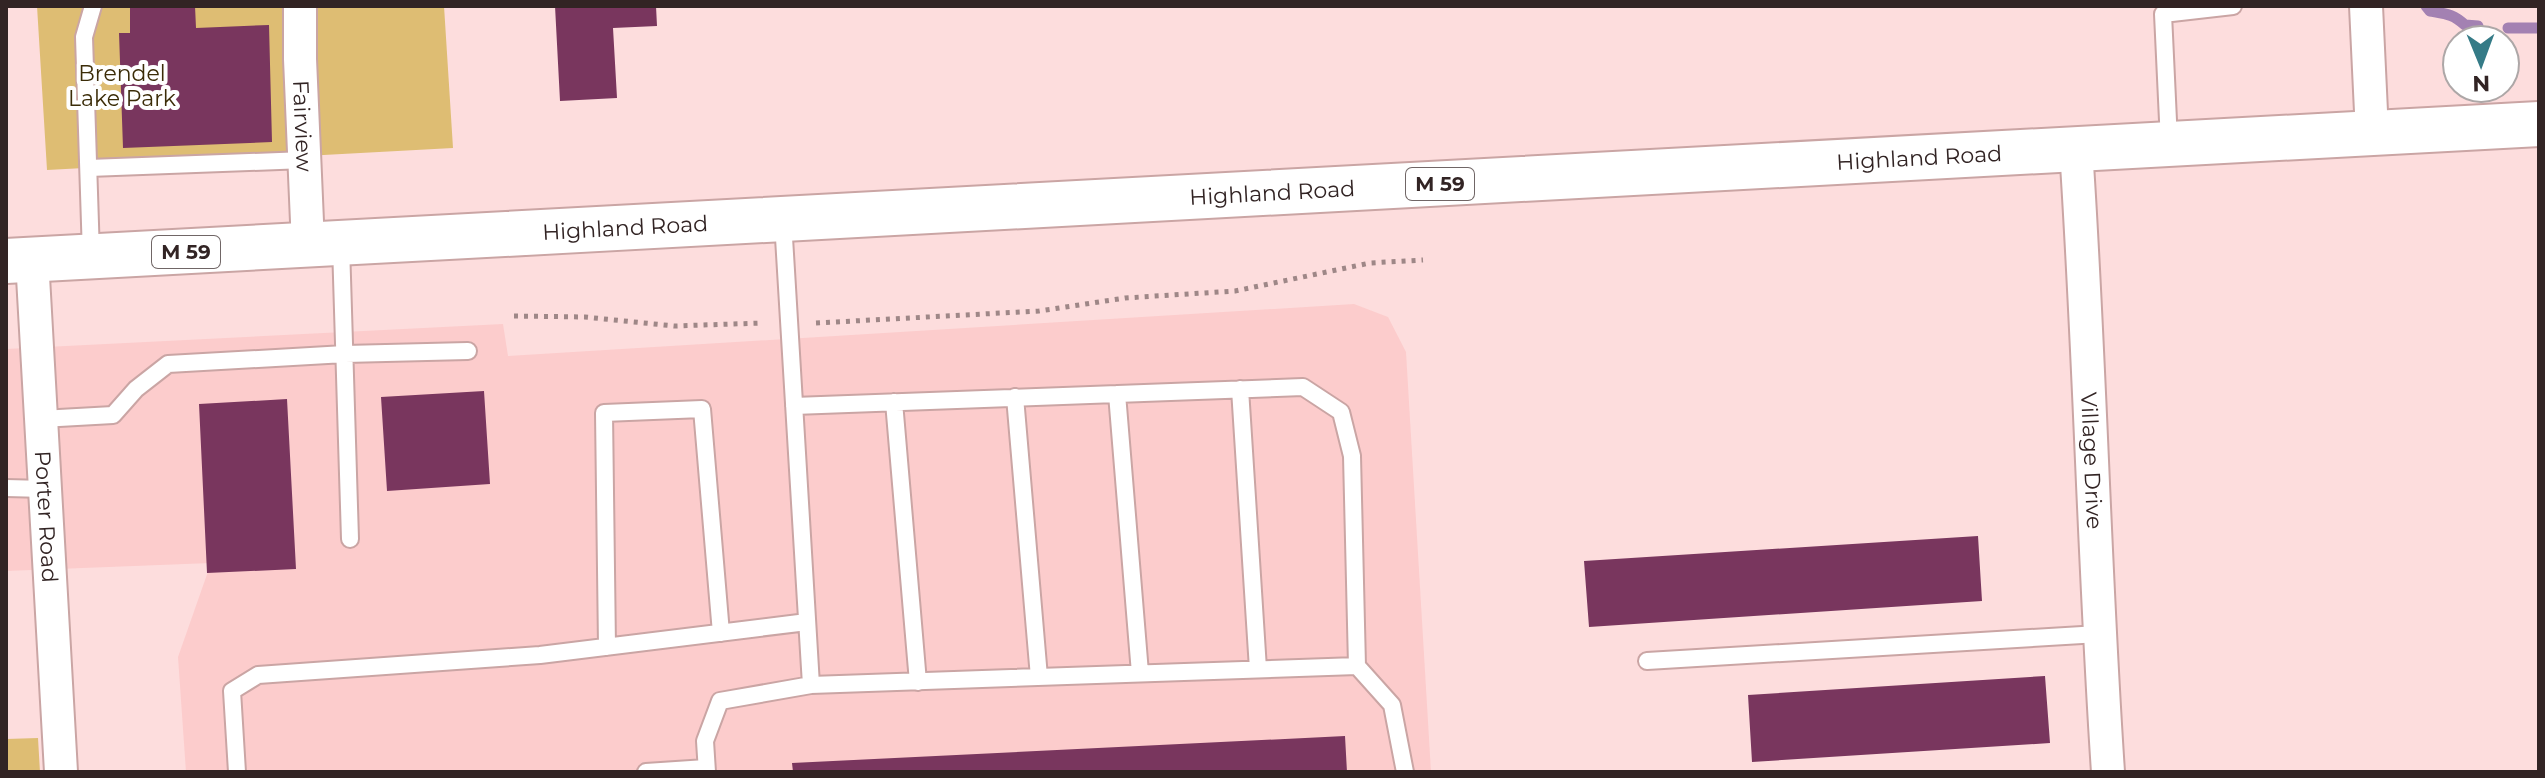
<svg xmlns="http://www.w3.org/2000/svg" width="2545" height="778" font-family="Montserrat,sans-serif">
	<style>
		.built { fill: #fccccc }
		.green { fill: #debd73 }
		.lines { fill: none; stroke-linecap: round; stroke-linejoin: round }
		.stream { stroke: #a381b2; stroke-width: 11 }
		.building { fill: #79365e }
		.service-casing { stroke: #caa5a4; stroke-width: 20 }
		.minor-casing { stroke: #caa5a4; stroke-width: 36 }
		.trunk-casing { stroke: #caa5a4; stroke-width: 48 }
		.path { stroke: #9e8787; stroke-width: 5; stroke-dasharray: 4 6; stroke-linecap: butt }
		.service { stroke: #fff; stroke-width: 16 }
		.minor { stroke: #fff; stroke-width: 32 }
		.trunk { stroke: #fff; stroke-width: 44 }
		.labels { text-anchor: middle; stroke-width: 8; stroke-linejoin: round; paint-order: stroke }
		.shield { fill: #fff; stroke: #706666; stroke-width: 2 }
		.shield-label { font-size: 20px; font-weight: bold; fill: #322424 }
		.park-label { font-size: 22px; fill: #3b2c08; stroke: #fff }
		.street-label { font-size: 22px; fill: #322424; stroke: #fff }
	</style>
	<rect width="100%" height="100%" fill="#fddddd"/>
	<path class="built" d="M1354,304L1388,317L1406,352L1431,772H186L178,657L211,563L6,571V349L503,324L508,356Z"/>
	<path class="green" d="M37,6H444L453,148L47,170Z
		M38,738L40,772H6V739Z"/>
	<g class="lines">
		<path class="stream" d="M2426,6L2430,11C2447,14 2453,14 2465,25L2478,26
			M2508,28H2539"/>
	</g>
	<path class="building" d="M130,6H195L196,28L269,25L272,142L123,148L119,33H130Z
		M555,6H656L657,26L613,28L617,98L560,101Z
		M484,391L490,484L387,491L381,397Z
		M287,399L296,569L207,573L199,404Z
		M1978,536L1982,601L1589,627L1584,561Z
		M2045,676L2050,743L1752,762L1748,695Z
		M1345,736L1347,772H793L792,763Z"/>
	<g class="lines">
		<defs>
			<path id="service" d="M2169,142L2163,14L2233,6
				M89,168L305,160
				M783,221L811,685
				M341,245L350,539
				M91,255L84,37L93,6
				M1240,389L1258,669
				M1117,394L1140,673
				M1015,397L1039,677
				M894,402L918,682
				M41,419L113,415L136,389L168,364L345,354L468,351
				M6,488L45,489
				M607,647L604,413L702,409L721,633
				M1647,661L2099,634
				M1357,666L1392,705L1405,772
				M237,772L232,691L258,675L540,655L807,622
				M646,772L706,768
				M707,772L705,741L720,701L811,685L1357,666L1352,456L1341,412L1303,387L794,406"/>
			<g id="minor">
				<path id="s1" d="M300,6V59L308,245"/>
				<path d="M2366,6L2372,133"/>
				<path id="s2" d="M2076,149C2090,357 2094,565 2108,772"/>
				<path id="s3" d="M32,259L61,772"/>
			</g>
			<g id="trunk">
				<path id="s4" d="M6,261L2539,124"/>
			</g>
		</defs>
		<use href="#service" class="service-casing"/>
		<use href="#minor" class="minor-casing"/>
		<use href="#trunk" class="trunk-casing"/>
		<path class="path" d="M514,316L585,317L674,326L762,323
			M816,323L1039,311L1125,298L1235,291L1370,263L1423,260"/>
		<use href="#service" class="service"/>
		<use href="#minor" class="minor"/>
		<use href="#trunk" class="trunk"/>
	</g>
	<g class="labels">
		<g class="shield">
			<rect x="1406" y="168" width="68" height="32" rx="6"/>
			<rect x="152" y="236" width="68" height="32" rx="6"/>
		</g>
		<g class="shield-label">
			<text x="1440" y="191">M 59</text>
			<text x="186" y="259">M 59</text>
		</g>
		<g class="park-label">
			<text x="122" y="81">Brendel<tspan x="122" dy="25">Lake Park</tspan></text>
		</g>
		<g class="street-label">
			<text dy="8" stroke="none"><textPath href="#s1" startOffset="120">Fairview</textPath></text>
			<text dy="8" stroke="none"><textPath href="#s4" startOffset="1916">Highland Road</textPath></text>
			<text dy="8" stroke="none"><textPath href="#s4" startOffset="1268">Highland Road</textPath></text>
			<text dy="8" stroke="none"><textPath href="#s4" startOffset="620">Highland Road</textPath></text>
			<text dy="8" stroke="none"><textPath href="#s2" startOffset="312">Village Drive</textPath></text>
			<text dy="8" stroke="none"><textPath href="#s3" startOffset="258">Porter Road</textPath></text>
		</g>
	</g>
	<rect width="2545" height="778" fill="none" stroke="#322424" stroke-width="16"/>
	<g transform="translate(2481 64) rotate(179)"><circle r="38" fill="#ffffff" stroke="#ada7a7" stroke-width="2"/>
	<path d="M0-6L14 30L0 20L-14 30Z" fill="#357b87"/>
	<text y="-12" font-size="22" font-weight="bold" text-anchor="middle" fill="#322424">N</text>
	</g>
</svg>
